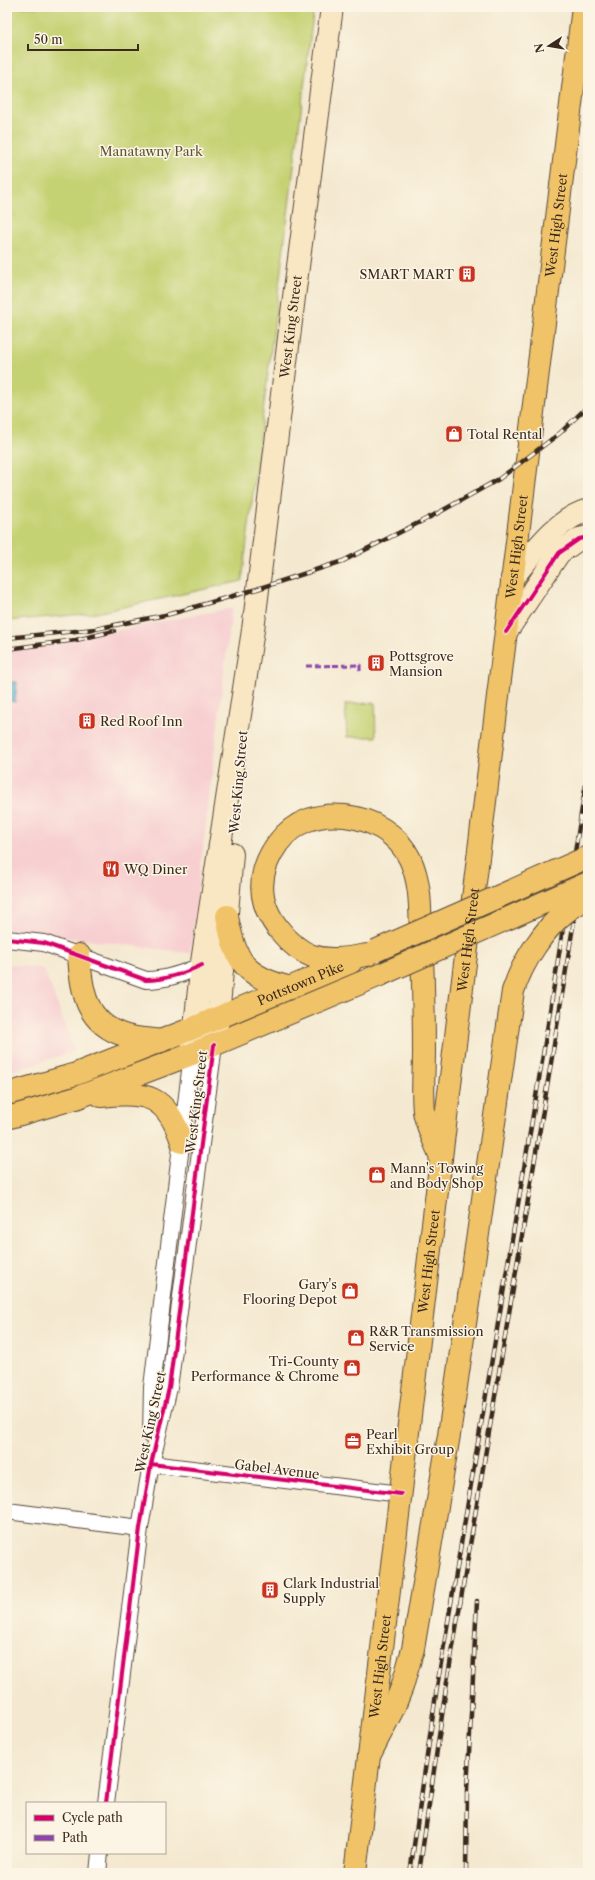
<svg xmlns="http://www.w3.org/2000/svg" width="595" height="1880" font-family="'Libre Caslon Text',serif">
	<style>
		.built { fill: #f7cfd1 }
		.green { fill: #c5d273; stroke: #807e48 }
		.water { fill: #5eb7db; stroke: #4c707c }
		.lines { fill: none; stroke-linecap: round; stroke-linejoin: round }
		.street-casing { stroke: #574739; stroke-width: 18 }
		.secondary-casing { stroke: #574739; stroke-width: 24 }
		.primary-casing { stroke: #574739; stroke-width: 24 }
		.highway-casing { stroke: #574739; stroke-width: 24 }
		.street { stroke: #fff; stroke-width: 16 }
		.secondary { stroke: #f9e7c3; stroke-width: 22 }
		.primary { stroke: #f0c369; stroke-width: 22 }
		.highway { stroke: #f0c369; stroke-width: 22 }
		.rail-casing { stroke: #3b2a1e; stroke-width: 4.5 }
		.rail { stroke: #fcf5e5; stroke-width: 3; stroke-dasharray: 9; stroke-linecap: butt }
		.highway-bridge-casing { stroke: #574739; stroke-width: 24; stroke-linecap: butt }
		.highway-bridge { stroke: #f0c369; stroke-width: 22 }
		.quiet { stroke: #8e44ad; stroke-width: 3; stroke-dasharray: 6 3; stroke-linecap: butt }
		.cycleway-casing { stroke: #fcf5e5; stroke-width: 6 }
		.cycleway { stroke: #d6006c; stroke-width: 4 }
		.labels { text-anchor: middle; stroke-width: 3; stroke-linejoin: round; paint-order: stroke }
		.park-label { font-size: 13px; fill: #5e5433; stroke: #fcf5e5 }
		.street-label { font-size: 13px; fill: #3b2a1e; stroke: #fcf5e5 }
		.poi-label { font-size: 13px; fill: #3b2a1e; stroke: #fcf5e5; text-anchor: start }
	</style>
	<rect width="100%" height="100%" fill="#fcf5e5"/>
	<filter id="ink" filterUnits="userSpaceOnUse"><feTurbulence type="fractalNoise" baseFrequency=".025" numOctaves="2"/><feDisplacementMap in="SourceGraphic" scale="8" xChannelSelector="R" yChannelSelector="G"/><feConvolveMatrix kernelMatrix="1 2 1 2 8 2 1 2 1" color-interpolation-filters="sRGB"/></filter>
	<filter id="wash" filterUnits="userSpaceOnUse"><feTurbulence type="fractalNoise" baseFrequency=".012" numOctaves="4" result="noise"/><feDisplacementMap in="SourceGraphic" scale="16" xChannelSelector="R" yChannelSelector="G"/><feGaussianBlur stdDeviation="0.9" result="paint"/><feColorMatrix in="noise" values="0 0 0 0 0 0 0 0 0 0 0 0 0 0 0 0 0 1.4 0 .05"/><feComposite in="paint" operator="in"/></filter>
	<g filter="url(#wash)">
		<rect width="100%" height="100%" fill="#f4e9d0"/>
		<path class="built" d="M232,608L190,953L7,930V647H30Z
			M7,964L44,969L75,1051L7,1073Z"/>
		<path class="green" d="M7,7H314L242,581L96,613L7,621Z
			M375,703L376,737H347L345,704Z"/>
		<path class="water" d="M7,682H17L15,702L7,700Z"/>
	</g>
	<g filter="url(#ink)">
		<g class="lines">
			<defs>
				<path id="street" d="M7,939L44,943L146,980C166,980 183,974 202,965
					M151,1436L152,1387L192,1054
					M151,1464L401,1494
					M7,1511L140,1528
					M106,1803L140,1528L151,1464L169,1388L214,1045
					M98,1873L100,1853"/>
				<g id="secondary">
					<path d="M512,578C534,553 555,520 588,510"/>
					<path d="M506,632L559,553L579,539L588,537"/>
					<path d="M214,1045L218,1018L232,854"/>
					<path id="s1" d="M192,1054L202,962L253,630L294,297L332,7"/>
				</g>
				<g id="primary">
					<path id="s2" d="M355,1873L441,1158L583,7"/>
				</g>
				<g id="highway">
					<path d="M227,916C235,962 245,977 291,988"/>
					<path d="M79,955C81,991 86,1025 127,1036C137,1039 149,1039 161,1041"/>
					<path d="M367,955C349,958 330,962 312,956C299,951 290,943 281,932C257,904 256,873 278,843C294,821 319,813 345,816C372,819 398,834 410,859C421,883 420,908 421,934C423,973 424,1012 424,1052C424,1071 422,1092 424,1111C426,1125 436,1144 441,1158"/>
					<path id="s3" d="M7,1094L76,1074L196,1027L351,962"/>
					<path d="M101,1096C146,1091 167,1095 182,1142"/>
					<path d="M7,1118L76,1098L192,1054L382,974"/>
					<path d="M369,1756L394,1707L402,1687L413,1649L449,1435L469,1296"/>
				</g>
			</defs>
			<use href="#street" class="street-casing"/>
			<use href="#secondary" class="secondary-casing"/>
			<use href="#primary" class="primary-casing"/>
			<use href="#highway" class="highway-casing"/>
			<use href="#street" class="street"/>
			<use href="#secondary" class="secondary"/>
			<use href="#primary" class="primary"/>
			<use href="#highway" class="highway"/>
			<defs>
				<path id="rail" d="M7,638L95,629L170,614L257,589L343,561L438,513L499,479L560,433L588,406
					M7,649L76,640L114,631
					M410,1873L437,1687L543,1055L588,770
					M419,1873L446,1688L552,1057L588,833
					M466,1873L467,1790L477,1601"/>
			</defs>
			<use href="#rail" class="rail-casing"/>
			<use href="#rail" class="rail"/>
			<defs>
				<path id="highway-bridge" d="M375,951L588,857
					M382,974L588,883
					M469,1296L513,991C522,963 544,928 567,911C574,906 581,902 588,897"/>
			</defs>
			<use href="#highway-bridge" class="highway-bridge-casing"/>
			<use href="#highway-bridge" class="highway-bridge"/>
			<path class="quiet" d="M306,666L360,665V674"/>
			<defs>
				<path id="cycleway" d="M506,632L559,553L579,539L588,537
					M7,939L44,943L146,980C166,980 183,974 202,965
					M151,1464L401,1494
					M106,1803L140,1528L151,1464L169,1388L214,1045"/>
			</defs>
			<use href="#cycleway" class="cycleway-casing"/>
			<use href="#cycleway" class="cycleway"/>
		</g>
	</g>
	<defs>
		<symbol id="building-square" viewBox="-11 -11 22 22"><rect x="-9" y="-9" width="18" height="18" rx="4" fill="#c8321e" stroke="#fcf5e5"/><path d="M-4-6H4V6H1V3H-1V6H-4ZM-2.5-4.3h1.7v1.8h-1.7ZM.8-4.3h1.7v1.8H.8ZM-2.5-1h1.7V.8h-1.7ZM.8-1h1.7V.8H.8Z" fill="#fff"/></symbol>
		<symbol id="shop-square" viewBox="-11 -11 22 22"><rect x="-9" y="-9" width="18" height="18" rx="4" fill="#c8321e" stroke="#fcf5e5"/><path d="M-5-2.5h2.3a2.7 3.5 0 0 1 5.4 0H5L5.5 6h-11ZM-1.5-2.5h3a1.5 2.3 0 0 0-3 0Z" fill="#fff"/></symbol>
		<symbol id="restaurant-square" viewBox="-11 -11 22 22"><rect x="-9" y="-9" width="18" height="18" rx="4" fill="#c8321e" stroke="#fcf5e5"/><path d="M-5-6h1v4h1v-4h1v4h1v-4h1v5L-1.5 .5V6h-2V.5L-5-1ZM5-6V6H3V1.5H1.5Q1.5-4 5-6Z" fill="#fff"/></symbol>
		<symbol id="office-square" viewBox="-11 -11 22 22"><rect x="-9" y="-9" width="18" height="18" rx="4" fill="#c8321e" stroke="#fcf5e5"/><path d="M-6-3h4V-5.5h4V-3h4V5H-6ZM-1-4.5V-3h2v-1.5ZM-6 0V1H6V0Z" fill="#fff"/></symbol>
	</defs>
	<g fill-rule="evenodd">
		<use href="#building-square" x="457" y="264" width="20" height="20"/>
		<use href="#shop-square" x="444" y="424" width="20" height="20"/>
		<use href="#building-square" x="366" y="653" width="20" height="20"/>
		<use href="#building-square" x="77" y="711" width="20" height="20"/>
		<use href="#restaurant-square" x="101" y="859" width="20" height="20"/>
		<use href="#shop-square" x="367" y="1165" width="20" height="20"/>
		<use href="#shop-square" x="340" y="1281" width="20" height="20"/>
		<use href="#shop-square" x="346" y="1328" width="20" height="20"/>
		<use href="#shop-square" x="342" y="1358" width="20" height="20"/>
		<use href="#office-square" x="343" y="1431" width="20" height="20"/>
		<use href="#building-square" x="260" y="1580" width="20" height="20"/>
	</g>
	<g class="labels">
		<g class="park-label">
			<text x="151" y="156">Manatawny Park</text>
		</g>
		<g class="street-label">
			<text dy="5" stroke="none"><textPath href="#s2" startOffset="1660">West High Street</textPath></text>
			<text dy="5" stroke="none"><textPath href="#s1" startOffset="734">West King Street</textPath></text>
			<text dy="5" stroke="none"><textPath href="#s2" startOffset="1336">West High Street</textPath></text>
			<text transform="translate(238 782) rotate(-85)" y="5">West King Street</text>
			<text dy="5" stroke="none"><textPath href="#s2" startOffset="940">West High Street</textPath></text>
			<text dy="5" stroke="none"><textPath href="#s3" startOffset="314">Pottstown Pike</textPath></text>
			<text transform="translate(196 1102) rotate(-83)" y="5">West King Street</text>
			<text dy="5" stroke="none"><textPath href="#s2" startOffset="616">West High Street</textPath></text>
			<text transform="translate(150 1422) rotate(-78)" y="5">West King Street</text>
			<text transform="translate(277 1469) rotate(7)" y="5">Gabel Avenue</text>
			<text dy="5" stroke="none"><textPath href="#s2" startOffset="208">West High Street</textPath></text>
		</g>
		<g class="poi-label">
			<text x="454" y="279" text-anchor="end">SMART MART</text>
			<text x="467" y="439">Total Rental</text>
			<text x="389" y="661">Pottsgrove<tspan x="389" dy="15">Mansion</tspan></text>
			<text x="100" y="726">Red Roof Inn</text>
			<text x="124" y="874">WQ Diner</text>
			<text x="390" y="1173">Mann's Towing<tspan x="390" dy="15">and Body Shop</tspan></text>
			<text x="337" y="1289" text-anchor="end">Gary's<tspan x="337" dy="15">Flooring Depot</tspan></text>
			<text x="369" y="1336">R&amp;R Transmission<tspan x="369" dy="15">Service</tspan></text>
			<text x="339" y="1366" text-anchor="end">Tri-County<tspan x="339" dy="15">Performance &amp; Chrome</tspan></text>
			<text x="366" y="1439">Pearl<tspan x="366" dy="15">Exhibit Group</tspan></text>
			<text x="283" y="1588">Clark Industrial<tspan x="283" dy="15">Supply</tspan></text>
		</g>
	</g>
	<rect width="595" height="1880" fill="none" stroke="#fcf5e5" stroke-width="24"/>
	<rect x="26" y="1802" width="140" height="52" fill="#fcf5e5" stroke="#afa495"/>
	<rect x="34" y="1815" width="20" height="6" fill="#d6006c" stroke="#afa495"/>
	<text x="62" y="1822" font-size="12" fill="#3b2a1e">Cycle path</text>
	<rect x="34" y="1835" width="20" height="6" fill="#8e44ad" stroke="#afa495"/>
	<text x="62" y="1842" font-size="12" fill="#3b2a1e">Path</text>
	<g transform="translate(549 46) rotate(258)" stroke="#fcf5e5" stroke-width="3" paint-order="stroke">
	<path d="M0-3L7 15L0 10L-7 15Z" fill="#3b2a1e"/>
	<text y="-6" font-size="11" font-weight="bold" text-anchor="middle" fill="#3b2a1e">N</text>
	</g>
	<path d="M28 44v6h110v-6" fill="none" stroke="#3b2a1e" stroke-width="2"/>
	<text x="34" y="44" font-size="12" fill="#3b2a1e" stroke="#fcf5e5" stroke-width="3" paint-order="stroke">50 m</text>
</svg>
